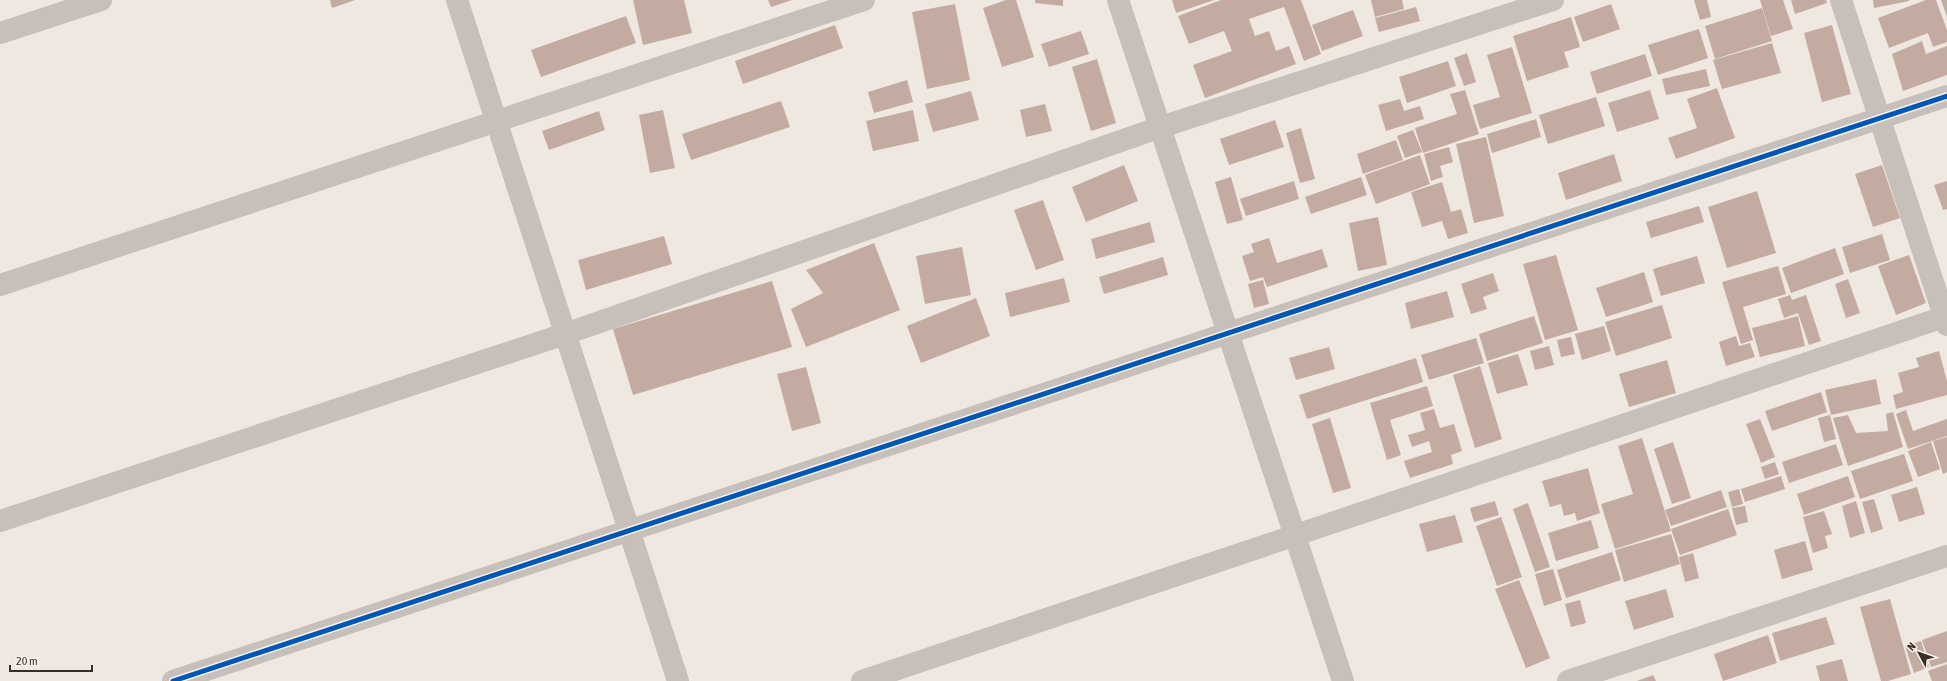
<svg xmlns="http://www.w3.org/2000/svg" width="1947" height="681" font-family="'Asap Condensed',sans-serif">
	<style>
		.building { fill: #c3aba2 }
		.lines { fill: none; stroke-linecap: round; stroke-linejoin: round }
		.street { stroke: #c7c0ba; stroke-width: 22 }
		.cycleway-casing { stroke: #fbf2e9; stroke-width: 8 }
		.cycleway { stroke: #0057b8; stroke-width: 5 }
	</style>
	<rect width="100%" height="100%" fill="#eee8e1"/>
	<path class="building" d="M330,0H355L332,8Z
		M633,0H684L692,33L643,45Z
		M768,0H792L771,7Z
		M1006,0H1016L1034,57L1002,67L983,8Z
		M1035,0H1063V6L1035,3Z
		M1172,0H1214L1176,13Z
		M1221,0H1301L1321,54L1304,61L1284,7L1249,19L1255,36L1269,31L1276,51L1289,46L1296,64L1205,98L1193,65L1232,51L1224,31L1189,44L1178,16Z
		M1371,0H1402L1404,9L1375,17Z
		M1694,0H1707L1711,17L1700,20Z
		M1760,0H1783L1793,29L1771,36Z
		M1791,0H1826L1827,3L1795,14Z
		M1873,0H1909V1L1874,8Z
		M1926,0H1936L1947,30V42L1933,47L1928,33L1889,48L1878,18Z
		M1941,0H1947V17Z
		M955,4L970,80L927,89L912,12Z
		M1611,4L1620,29L1583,42L1574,17Z
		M1416,7L1420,21L1379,32L1375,18Z
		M1762,8L1772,41L1715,59L1705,26Z
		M1353,10L1363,36L1322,51L1312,25Z
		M626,16L636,43L541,77L531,50Z
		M1571,17L1580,47L1564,52L1569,67L1527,81L1513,36Z
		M835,25L843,48L743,84L735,61Z
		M1832,25L1851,94L1822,102L1804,33Z
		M1699,29L1708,58L1658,75L1648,45Z
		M1081,31L1089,54L1049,67L1041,44Z
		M1922,41L1926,54L1947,46V75L1903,91L1892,54Z
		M1772,43L1781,73L1722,89L1713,60Z
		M1512,47L1532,113L1480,129L1473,105L1500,97L1487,55Z
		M1467,53L1476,82L1464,86L1454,58Z
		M1645,54L1652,76L1597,94L1590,72Z
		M1097,59L1116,123L1091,131L1072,67Z
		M1448,61L1456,86L1407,103L1399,77Z
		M1706,69L1710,86L1666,95L1662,79Z
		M907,80L913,102L874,113L868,92Z
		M1717,88L1735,138L1676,159L1668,138L1697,128L1687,99Z
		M1465,90L1479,134L1423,153L1415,128L1457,114L1450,94Z
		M1650,90L1659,119L1617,132L1608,103Z
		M971,91L979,120L933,132L925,104Z
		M1596,97L1605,126L1548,144L1539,115Z
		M1400,99L1404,111L1420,106L1424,119L1386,131L1378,105Z
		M781,101L790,127L691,160L682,134Z
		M1045,104L1052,131L1026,137L1020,110Z
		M663,110L675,168L650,173L639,115Z
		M913,110L919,141L873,151L866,121Z
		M599,111L605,130L549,150L542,131Z
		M1536,119L1541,137L1492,153L1487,134Z
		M1275,120L1284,147L1229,165L1220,139Z
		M1301,128L1315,179L1300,183L1286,133Z
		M1413,130L1422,152L1405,158L1397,136Z
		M1486,137L1504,216L1474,223L1456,144Z
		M1396,140L1403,160L1363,174L1357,154Z
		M1449,147L1453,162L1440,166L1443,177L1431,181L1424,154Z
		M1614,154L1622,181L1566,200L1558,173Z
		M1420,155L1430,184L1376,204L1365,175Z
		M1124,165L1138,201L1086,222L1072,187Z
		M1882,165L1900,218L1873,227L1855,174Z
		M1231,177L1243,220L1227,224L1215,182Z
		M1361,177L1367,195L1311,214L1305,197Z
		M1294,181L1299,199L1246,216L1240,199Z
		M1947,181V209L1943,210L1934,185Z
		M1442,182L1451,212L1461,209L1468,233L1448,239L1442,221L1422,227L1411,192Z
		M1757,191L1776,253L1727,268L1708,207Z
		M1043,200L1064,260L1036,270L1014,210Z
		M1699,206L1704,222L1651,238L1646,222Z
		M1378,217L1387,265L1358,271L1349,223Z
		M1150,222L1155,242L1096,259L1091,239Z
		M1882,234L1890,260L1850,273L1842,247Z
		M664,236L672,264L586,290L578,260Z
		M1269,238L1277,263L1322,249L1328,267L1267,287L1263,277L1250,281L1242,256L1254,252L1251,244Z
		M874,243L900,310L806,347L791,309L823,293L806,270Z
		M962,247L971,295L925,304L916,256Z
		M1835,248L1844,274L1791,293L1782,268Z
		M1556,255L1578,330L1545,340L1523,264Z
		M1909,255L1926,303L1896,315L1878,266Z
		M1697,256L1705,283L1661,296L1653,269Z
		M1163,257L1168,275L1104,294L1099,277Z
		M1778,266L1786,294L1743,307L1753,340L1741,344L1722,282Z
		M1644,272L1653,302L1606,317L1596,288Z
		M1493,273L1499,291L1483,297L1487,309L1471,314L1461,284Z
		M1064,278L1070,302L1010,317L1005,293Z
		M1848,279L1860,313L1846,318L1835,284Z
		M1263,280L1269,304L1254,308L1248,284Z
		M772,281L792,347L633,395L613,329Z
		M1447,291L1454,317L1411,329L1405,303Z
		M1790,295L1792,300L1806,295L1821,341L1809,345L1798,313L1784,318L1778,299Z
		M976,298L990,336L921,363L907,326Z
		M1662,305L1672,338L1616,356L1605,322Z
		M1534,316L1543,343L1487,361L1479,334Z
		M1798,316L1805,346L1760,357L1752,328Z
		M1604,326L1611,351L1582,360L1575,334Z
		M1736,336L1739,346L1750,343L1755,357L1726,366L1719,342Z
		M1571,337L1575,354L1561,357L1557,340Z
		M1476,338L1484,363L1429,380L1421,355Z
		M1549,346L1554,365L1535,370L1530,351Z
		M1329,347L1335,369L1296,380L1289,358Z
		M1939,351L1947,381V395L1896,409L1893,395L1903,392L1898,373L1919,367L1916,358Z
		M1518,354L1528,385L1497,394L1488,363Z
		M1416,358L1423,382L1307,419L1299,395Z
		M1667,360L1676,393L1629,407L1619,374Z
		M1480,366L1502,439L1475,448L1453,375Z
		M806,367L821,423L792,431L777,374Z
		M1876,379L1881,404L1831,415L1825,390Z
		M1427,386L1433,406L1390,420L1401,455L1387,460L1370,403Z
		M1821,392L1827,412L1772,431L1765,411Z
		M1434,409L1440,428L1454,424L1462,451L1451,455L1453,464L1410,478L1404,461L1432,452L1429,441L1412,447L1408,435L1425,430L1420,413Z
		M1906,410L1913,431L1947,419V436L1908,449L1896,414Z
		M1893,412L1903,447L1848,466L1833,418L1848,415L1856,433L1888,431L1886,414Z
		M1830,415L1836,439L1824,442L1818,418Z
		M1330,418L1351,488L1333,493L1312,424Z
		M1760,419L1775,457L1761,463L1746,424Z
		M1947,437V472L1943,474L1933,441Z
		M1642,438L1671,531L1615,549L1601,504L1633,494L1618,446Z
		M1673,442L1691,498L1672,504L1654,449Z
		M1931,442L1940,469L1918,477L1908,451Z
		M1836,444L1843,465L1789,483L1782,462Z
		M1904,454L1913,481L1860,499L1851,471Z
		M1775,462L1779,474L1765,479L1761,467Z
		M1588,468L1600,513L1577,521L1575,513L1564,516L1561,504L1550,507L1542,481Z
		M1781,476L1785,489L1745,502L1741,489Z
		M1848,476L1855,497L1804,515L1797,494Z
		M1917,487L1925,514L1899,522L1891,495Z
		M1739,489L1743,504L1732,507L1728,492Z
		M1721,490L1727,507L1671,526L1665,510Z
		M1874,499L1883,529L1871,533L1862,502Z
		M1495,501L1499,515L1474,522L1470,508Z
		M1856,501L1865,533L1850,538L1842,506Z
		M1528,503L1550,567L1535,572L1513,509Z
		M1745,506L1748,522L1736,525L1732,508Z
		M1728,509L1737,535L1680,555L1671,529Z
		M1824,511L1832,534L1825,536L1828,548L1813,553L1803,517Z
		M1455,515L1463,542L1427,552L1419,524Z
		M1501,517L1522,577L1497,586L1476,526Z
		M1591,520L1599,548L1556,561L1548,533Z
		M1671,534L1680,564L1624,582L1615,550Z
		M1805,541L1813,570L1782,579L1774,550Z
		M1612,552L1621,580L1566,598L1557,570Z
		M1693,553L1699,578L1685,582L1679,557Z
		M1553,569L1562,600L1544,606L1535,574Z
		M1519,580L1550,658L1526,668L1495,589Z
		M1666,589L1674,617L1634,630L1625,601Z
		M1890,599L1911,674L1888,681H1881L1860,607Z
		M1580,600L1586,623L1571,627L1565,604Z
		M1826,617L1835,644L1780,661L1772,633Z
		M1947,631V662L1931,667L1922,640Z
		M1768,635L1777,663L1723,681L1714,654Z
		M1921,641L1929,667L1914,673L1905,646Z
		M1842,659L1848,681H1820L1816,666Z
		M1947,664V681H1932L1928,671Z
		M1653,675L1656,681H1637Z"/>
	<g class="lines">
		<path class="street" d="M457,0L678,681
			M1118,0L1343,681
			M1841,0L1947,325
			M0,33L101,0
			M0,285L864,0
			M0,521L565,334L1161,127L1553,0
			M173,681L1947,96
			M862,681L1947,316
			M1568,681L1947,556"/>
		<defs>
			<path id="cycleway" d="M173,681L1947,96"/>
		</defs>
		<use href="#cycleway" class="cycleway-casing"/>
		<use href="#cycleway" class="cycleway"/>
	</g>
	<g transform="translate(1919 653) rotate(311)" stroke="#fbf2e9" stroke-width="3" paint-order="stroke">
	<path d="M0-3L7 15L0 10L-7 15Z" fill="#392d28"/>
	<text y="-6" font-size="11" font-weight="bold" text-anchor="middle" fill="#392d28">N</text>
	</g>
	<path d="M10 665v6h82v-6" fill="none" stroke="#392d28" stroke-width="2"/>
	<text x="16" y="665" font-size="12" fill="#392d28" stroke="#fbf2e9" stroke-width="3" paint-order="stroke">20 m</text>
</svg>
